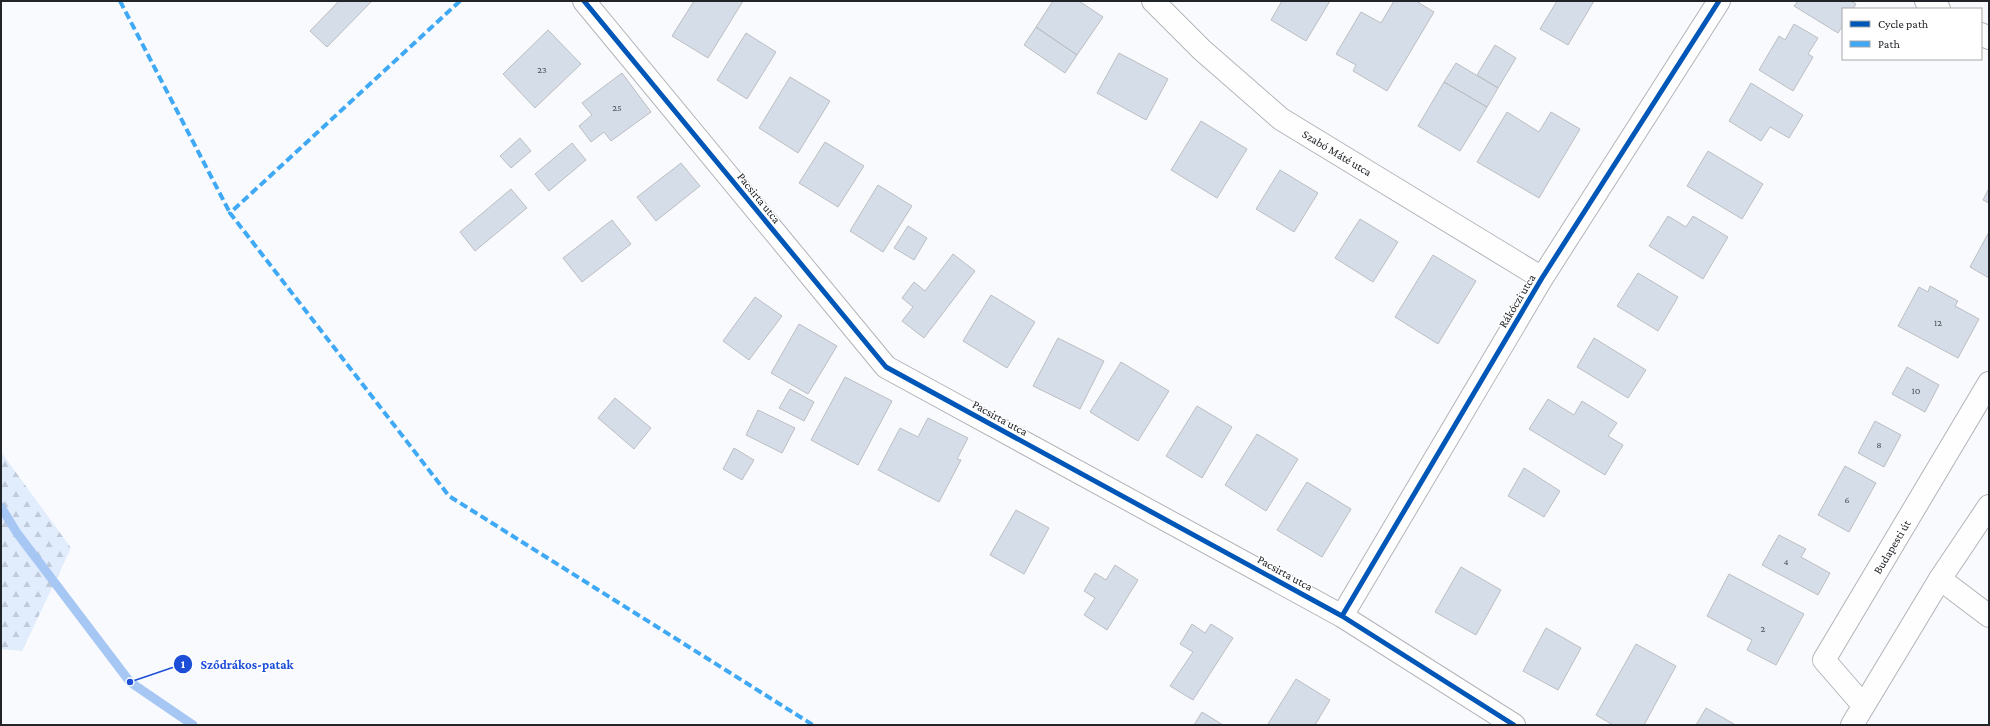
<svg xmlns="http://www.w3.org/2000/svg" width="1990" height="726" font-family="'Crimson Pro',serif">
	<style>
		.forest { fill: url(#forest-firs) }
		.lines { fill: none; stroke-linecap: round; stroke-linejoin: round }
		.stream { stroke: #a6c6f3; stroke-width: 9 }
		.building { fill: #d5dde8; stroke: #bcbec2 }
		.street-casing { stroke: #b2b4b8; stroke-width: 24 }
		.secondary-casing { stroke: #b2b4b8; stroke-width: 24 }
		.street { stroke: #fefeff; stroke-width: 22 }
		.secondary { stroke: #fefeff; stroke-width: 22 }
		.quiet { stroke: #3fa9f5; stroke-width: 4; stroke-dasharray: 8 4; stroke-linecap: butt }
		.cycleway-casing { stroke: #fff; stroke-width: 8 }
		.cycleway { stroke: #0057b8; stroke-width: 5 }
		.labels { text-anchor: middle; stroke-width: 3; stroke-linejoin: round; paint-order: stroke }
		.number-label { font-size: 10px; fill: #4e5258 }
		.street-label { font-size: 12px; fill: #212428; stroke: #fff }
		.leader { fill: none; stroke: #1d4ed8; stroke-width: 1.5 }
		.callout-dot { fill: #1d4ed8; stroke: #fff; stroke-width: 1.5 }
		.mark-label { font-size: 12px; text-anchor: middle; font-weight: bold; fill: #fff }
		.callout-label { font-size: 13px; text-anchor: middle; font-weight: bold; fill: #1d4ed8; stroke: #fff; stroke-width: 3; stroke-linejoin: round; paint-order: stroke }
	</style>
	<defs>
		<pattern id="forest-firs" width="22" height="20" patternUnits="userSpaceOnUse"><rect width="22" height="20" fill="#e1ecfc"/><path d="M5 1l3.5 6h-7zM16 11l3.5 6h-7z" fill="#c1cad8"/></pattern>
	</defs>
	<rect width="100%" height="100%" fill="#f8fafd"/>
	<path class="forest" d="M1,452L71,548L22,651L1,649Z"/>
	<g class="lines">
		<path class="stream" d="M1,507L17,533L130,682L193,725"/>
	</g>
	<path class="building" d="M339,1H372L327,47L310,31Z
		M694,1H743L708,58L672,36Z
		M1053,1H1079L1103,17L1077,55L1036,27Z
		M1282,1H1330L1306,41L1271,20Z
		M1394,1H1416L1434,12L1387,91L1353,71L1356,65L1336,54L1361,12L1381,23Z
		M1557,1H1594L1568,45L1540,29Z
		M1798,1H1851L1856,4L1853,9H1843V25L1838,33L1794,6Z
		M1794,24L1818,38L1808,54L1813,57L1793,91L1759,70L1779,36L1785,40Z
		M1036,27L1077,55L1065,73L1024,45Z
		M548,30L581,64L535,108L503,74Z
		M746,33L776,52L747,99L717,80Z
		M1495,45L1516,58L1498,88L1477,75Z
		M1119,53L1168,79L1146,120L1097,93Z
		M1456,63L1498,88L1487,107L1444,82Z
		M622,73L651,112L611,141L604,132L591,142L579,126L592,115L582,103Z
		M790,77L830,101L798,153L759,128Z
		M1444,82L1487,107L1460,151L1418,126Z
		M1751,83L1803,115L1789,138L1770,127L1761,141L1729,121Z
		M1507,112L1539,132L1551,112L1580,129L1539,198L1477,162Z
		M1201,121L1247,149L1217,198L1171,170Z
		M520,138L531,151L511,168L500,156Z
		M825,142L864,166L838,207L799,183Z
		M572,143L586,160L549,191L535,174Z
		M1708,151L1763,184L1742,219L1687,186Z
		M681,163L700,186L656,221L637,197Z
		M1280,170L1318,193L1294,232L1256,209Z
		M878,185L912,206L883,252L850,231Z
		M1989,188V203L1983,200Z
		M511,189L527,208L475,251L460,232Z
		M1668,216L1686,227L1693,216L1728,237L1703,279L1649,246Z
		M1360,219L1398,242L1373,282L1335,258Z
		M612,220L631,244L582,282L563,258Z
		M908,226L927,238L914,260L894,248Z
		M1989,232V278L1970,267Z
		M953,254L975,271L924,338L902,321L913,307L902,298L914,282L925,291Z
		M1433,255L1476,281L1438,344L1395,317Z
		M1638,273L1678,297L1658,331L1617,306Z
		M1930,286L1958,301L1955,306L1979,319L1958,358L1898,326L1919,287L1928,292Z
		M991,295L1035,322L1007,368L963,341Z
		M755,297L782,316L749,360L723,341Z
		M799,324L837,346L808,394L771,373Z
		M1058,338L1104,361L1080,409L1033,386Z
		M1594,338L1646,370L1628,398L1577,367Z
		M1121,362L1169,391L1138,441L1090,412Z
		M1907,367L1939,385L1925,412L1892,394Z
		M845,377L892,401L858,465L811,440Z
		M790,389L814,402L804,421L779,408Z
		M615,398L651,428L634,449L598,418Z
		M1548,399L1574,415L1582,401L1617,423L1608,436L1623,445L1605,475L1529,429Z
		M1197,406L1232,427L1202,478L1166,456Z
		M758,410L795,428L782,453L746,435Z
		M928,418L968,438L957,459L961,460L939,502L878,470L900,428L918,437Z
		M1875,421L1901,435L1884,467L1858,453Z
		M1257,434L1298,459L1266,511L1225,485Z
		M734,448L754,460L742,480L723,469Z
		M1845,466L1876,483L1849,532L1818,515Z
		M1524,468L1560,491L1544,517L1508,496Z
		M1307,482L1351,509L1322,557L1277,530Z
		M1016,510L1049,528L1024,574L990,555Z
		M1779,535L1806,549L1801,557L1830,573L1818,595L1762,565Z
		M1115,565L1138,580L1107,630L1084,615L1095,598L1084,591L1095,573L1106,580Z
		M1461,567L1501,590L1476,635L1435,612Z
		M1729,574L1804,614L1776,665L1747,650L1752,640L1707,616Z
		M1192,624L1205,633L1211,624L1233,638L1193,700L1170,686L1193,652L1180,644Z
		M1546,628L1581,648L1558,690L1523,671Z
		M1636,644L1676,666L1644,725H1613L1596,715Z
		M1296,679L1330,700L1315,725H1270L1268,724Z
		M1706,708L1734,724L1733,725H1696Z
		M1202,712L1223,725H1194Z"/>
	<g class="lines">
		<defs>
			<path id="street" d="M584,1L886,367L1342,616L1514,725
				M1153,1L1202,50L1281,119L1542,278
				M1926,1L1939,9
				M1981,34L1989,38
				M1940,579L1989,616
				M1342,616L1542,278L1719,1
				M1863,705L1824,660L1989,383"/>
			<path id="secondary" d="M1852,725L1940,579L1989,506"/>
		</defs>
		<use href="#street" class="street-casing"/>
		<use href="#secondary" class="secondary-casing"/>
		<use href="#street" class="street"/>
		<use href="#secondary" class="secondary"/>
		<path class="quiet" d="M120,1L230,213
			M460,1L230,213L449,496L813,725"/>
		<defs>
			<path id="cycleway" d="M584,1L886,367L1342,616L1514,725
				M1342,616L1542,278L1719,1"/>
		</defs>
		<use href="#cycleway" class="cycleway-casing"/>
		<use href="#cycleway" class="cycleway"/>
	</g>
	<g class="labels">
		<g class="number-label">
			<text x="542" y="73">23</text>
			<text x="617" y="111">25</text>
			<text x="1938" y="326">12</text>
			<text x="1916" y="394">10</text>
			<text x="1879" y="448">8</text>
			<text x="1847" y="503">6</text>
			<text x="1786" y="565">4</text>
			<text x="1763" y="632">2</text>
		</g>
		<g class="street-label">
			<text transform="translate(1337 153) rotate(31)" y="4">Szabó Máté utca</text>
			<text transform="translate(759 198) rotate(51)" y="4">Pacsirta utca</text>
			<text transform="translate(1517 301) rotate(-59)" y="4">Rákóczi utca</text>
			<text transform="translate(1000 418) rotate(29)" y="4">Pacsirta utca</text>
			<text transform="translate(1892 547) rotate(-59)" y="4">Budapesti út</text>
			<text transform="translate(1285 573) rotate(29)" y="4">Pacsirta utca</text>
		</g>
	</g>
	<path class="leader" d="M130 682L183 664"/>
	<g class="callout-dot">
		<circle cx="130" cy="682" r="4"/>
		<circle cx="183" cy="664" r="10"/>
	</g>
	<g class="mark-label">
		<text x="183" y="668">1</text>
	</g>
	<g class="callout-label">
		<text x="247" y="669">Sződrákos-patak</text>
	</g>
	<rect width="1990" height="726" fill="none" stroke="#212428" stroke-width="4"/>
	<rect x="1842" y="8" width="140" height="52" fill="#ffffff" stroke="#a6a7a9"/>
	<rect x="1850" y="21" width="20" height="6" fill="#0057b8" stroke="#a6a7a9"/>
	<text x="1878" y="28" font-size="12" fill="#212428">Cycle path</text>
	<rect x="1850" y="41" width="20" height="6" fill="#3fa9f5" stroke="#a6a7a9"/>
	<text x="1878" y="48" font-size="12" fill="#212428">Path</text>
</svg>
